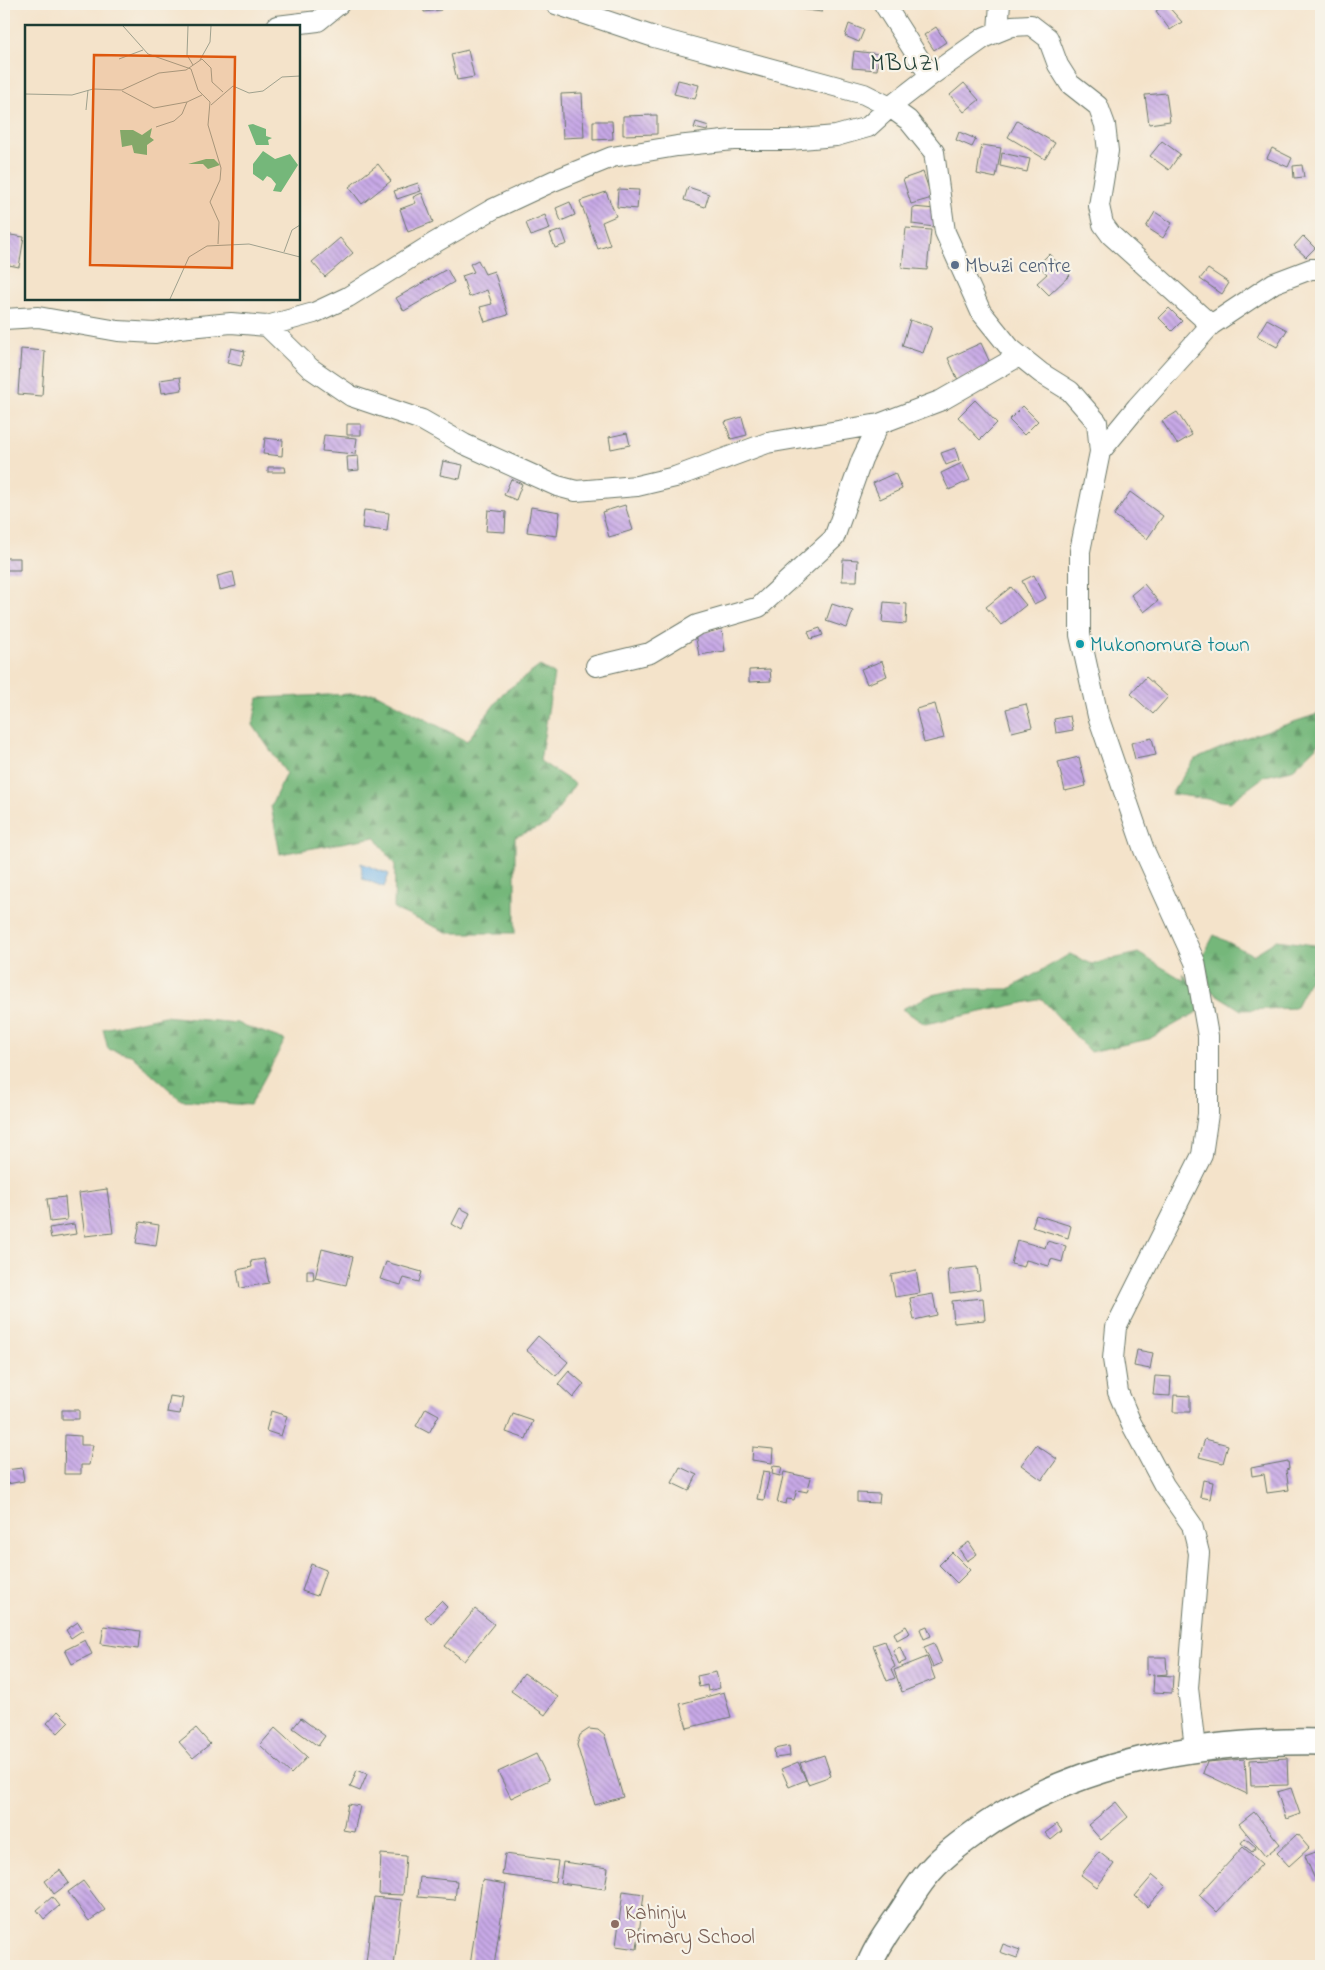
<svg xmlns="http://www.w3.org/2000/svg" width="1325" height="1970" font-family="'Indie Flower',sans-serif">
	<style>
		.forest { fill: url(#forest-firs); stroke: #4a7a57 }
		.water { fill: url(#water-ripples); stroke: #4a7a90 }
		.building { fill: url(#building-back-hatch) }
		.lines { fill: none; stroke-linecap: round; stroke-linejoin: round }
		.minor-casing { stroke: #6a7768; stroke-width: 22 }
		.major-casing { stroke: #6a7768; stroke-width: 28 }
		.minor { stroke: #fff; stroke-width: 20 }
		.major { stroke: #fff; stroke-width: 25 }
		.service-dot { fill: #5c6f8a; stroke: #f7f3e8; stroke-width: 2 }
		.culture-dot { fill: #0f9aa8; stroke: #f7f3e8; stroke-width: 2 }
		.education-dot { fill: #8d6e63; stroke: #f7f3e8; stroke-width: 2 }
		.labels { text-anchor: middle; stroke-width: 4.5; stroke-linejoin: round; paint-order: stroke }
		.service-label { font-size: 21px; fill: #4e5e75; stroke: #f7f3e8; text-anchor: start }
		.culture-label { font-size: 21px; fill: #0d838f; stroke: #f7f3e8; text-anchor: start }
		.education-label { font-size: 21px; fill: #785e54; stroke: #f7f3e8; text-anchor: start }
		.quarter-label { font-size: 24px; letter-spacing: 1px; fill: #1f3d34; stroke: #f7f3e8 }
		.inset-road { fill: none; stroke: #9fa18e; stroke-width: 1 }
		.view { fill: #de580e; fill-opacity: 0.15; stroke: #de580e; stroke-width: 2.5 }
		.inset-edge { fill: none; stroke: #1f3d34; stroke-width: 2.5 }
	</style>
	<defs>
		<pattern id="forest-firs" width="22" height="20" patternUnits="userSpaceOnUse" patternTransform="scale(1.25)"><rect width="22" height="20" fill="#75b77a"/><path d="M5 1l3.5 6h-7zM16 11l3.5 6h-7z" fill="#5f9665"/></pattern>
		<pattern id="water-ripples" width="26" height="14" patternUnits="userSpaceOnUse" patternTransform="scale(1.25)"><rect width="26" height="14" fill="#76b7eb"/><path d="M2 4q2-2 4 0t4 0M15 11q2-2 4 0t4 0" fill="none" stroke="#6096bf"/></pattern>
		<pattern id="building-back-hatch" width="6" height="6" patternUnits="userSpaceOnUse" patternTransform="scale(1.25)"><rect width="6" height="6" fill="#c8a9e7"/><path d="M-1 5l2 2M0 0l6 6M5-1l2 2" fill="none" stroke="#a28bbc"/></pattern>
	</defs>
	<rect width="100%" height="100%" fill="#f7f3e8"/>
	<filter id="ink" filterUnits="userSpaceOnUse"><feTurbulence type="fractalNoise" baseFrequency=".02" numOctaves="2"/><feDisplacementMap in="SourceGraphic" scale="10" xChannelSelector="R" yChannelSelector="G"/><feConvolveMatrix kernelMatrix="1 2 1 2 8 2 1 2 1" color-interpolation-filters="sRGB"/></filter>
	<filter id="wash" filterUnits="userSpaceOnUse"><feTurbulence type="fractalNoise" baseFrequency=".0096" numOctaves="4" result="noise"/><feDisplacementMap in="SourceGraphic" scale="20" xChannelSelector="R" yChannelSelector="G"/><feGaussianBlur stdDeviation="1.12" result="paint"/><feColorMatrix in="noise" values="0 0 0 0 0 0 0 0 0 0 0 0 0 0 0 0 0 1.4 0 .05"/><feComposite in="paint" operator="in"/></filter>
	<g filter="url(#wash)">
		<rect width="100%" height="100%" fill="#f4e3ca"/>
		<path class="forest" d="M540,666L554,674L540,761L575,784L548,824L515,837V933H449L394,909L395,865L375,837L280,854L271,806L286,773L253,725L258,698L375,693L467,741L503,693Z
			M1318,714L1321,718V742L1292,770L1265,776L1230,802L1171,794L1194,760L1239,740Z
			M1214,935L1253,955L1277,940L1321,946V958L1295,1008L1241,1010L1211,991L1203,956Z
			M1138,953L1185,981L1183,974L1195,988L1199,1011L1149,1039L1090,1052L1042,999L925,1024L902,1009L931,995L961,989H1009L1070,954L1092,964Z
			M164,1016L237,1023L285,1040L250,1105L181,1100L131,1055L108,1049L103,1029Z"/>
		<path class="water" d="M361,863L389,874L384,887L363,879Z"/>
		<g id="blocks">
			<path class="building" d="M423,4H441V10L424,12Z
				M799,4H823L822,12L798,9Z
				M1166,4L1182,22L1170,30L1156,11Z
				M849,24L864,30L859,42L845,36Z
				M936,27L946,42L934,50L924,35Z
				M468,50L474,77L457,80L451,54Z
				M854,51L879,54L877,70L852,68Z
				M678,80L699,85L695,99L674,94Z
				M964,83L979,100L964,112L950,95Z
				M582,93L584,137L563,138L561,94Z
				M1166,93L1170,121L1149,124L1145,95Z
				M657,115V134L623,135V116Z
				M593,121H612L613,139L593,140Z
				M1017,121L1055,143L1045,159L1008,137Z
				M696,122L709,126L707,131L694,128Z
				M959,132L976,139L972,147L956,140Z
				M1162,141L1180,154L1169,170L1150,156Z
				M982,145L1001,148L996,178L977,174Z
				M1272,148L1292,158L1288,167L1267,158Z
				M1002,153L1030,159L1027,172L1000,166Z
				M378,164L391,181L362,204L349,187Z
				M1302,165L1304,177L1294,178L1293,166Z
				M923,172L932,198L911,204L903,179Z
				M418,183L421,191L397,199L394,191Z
				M688,187L709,194L705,207L684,200Z
				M618,189L639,190L637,209L617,207Z
				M606,192L616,216L602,222L610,245L598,249L580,201Z
				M422,193L433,222L408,232L400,209L416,203L413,197Z
				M570,202L575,215L561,221L556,208Z
				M913,207L935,209L934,227L912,224Z
				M1155,212L1172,223L1163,238L1146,227Z
				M545,215L550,229L531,236L526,223Z
				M906,228L931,230L927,270L902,268Z
				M562,230L567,244L555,248L550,234Z
				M4,234L24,237L19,267L4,264Z
				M1303,236L1315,248L1306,257L1294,246Z
				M340,238L353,253L325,277L312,262Z
				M1049,254L1070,275L1049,295L1037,283L1047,274L1038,265Z
				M478,260L485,274L494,271L508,315L485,322L480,307L492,304L487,290L469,297L462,276L474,272L470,264Z
				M447,269L454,282L404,311L396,298Z
				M1208,269L1229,283L1222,294L1200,279Z
				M1169,308L1182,321L1172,331L1159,318Z
				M1267,319L1287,330L1277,347L1257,336Z
				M910,320L932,327L923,353L902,346Z
				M981,343L991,365L958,380L948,358Z
				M231,348L245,351L241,366L227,363Z
				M21,349L45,351L42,396L18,394Z
				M180,377L182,390L162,393L160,380Z
				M975,400L997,423L980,440L958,417Z
				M1023,406L1038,421L1024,435L1009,420Z
				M1177,412L1192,435L1177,444L1162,421Z
				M742,417L747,435L731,439L725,422Z
				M347,424H361V435H347Z
				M627,433L630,445L611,449L609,437Z
				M324,435L357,438L355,454L322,451Z
				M265,438L283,440L282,456L263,454Z
				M955,448L959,460L946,465L941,453Z
				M358,456L359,470L348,471L347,457Z
				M443,461L463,465L460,479L440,475Z
				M962,463L970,480L949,490L941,473Z
				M268,467H285L286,472H268Z
				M895,473L902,489L880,499L873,483Z
				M511,479L522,484L516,500L504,495Z
				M1130,492L1163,516L1147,539L1114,515Z
				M625,505L633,530L609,537L602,512Z
				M531,507L560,512L557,536L527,532Z
				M364,510L389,513L387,531L362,528Z
				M488,510L506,512L505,532L486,531Z
				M4,558H20V570H4Z
				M843,559L858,560L857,581H842Z
				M233,572L236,586L220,590L217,576Z
				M1034,575L1046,598L1034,604L1022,581Z
				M1144,584L1158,601L1144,612L1131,595Z
				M1011,587L1026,605L1001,625L986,607Z
				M884,602L907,604L906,624L882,622Z
				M832,604L853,611L847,628L826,621Z
				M820,628L823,635L811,639L808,632Z
				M722,629L725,651L699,655L695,634Z
				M882,661L887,676L867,684L861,669Z
				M770,669L771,681L749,682V670Z
				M1146,677L1168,697L1153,714L1131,694Z
				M935,704L944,738L924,743L916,709Z
				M1026,704L1032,727L1012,732L1006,709Z
				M1070,716L1073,730L1056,733L1054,719Z
				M1152,738L1156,755L1135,759L1131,743Z
				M1079,757L1086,786L1065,791L1058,762Z
				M107,1189L113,1233L85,1236L79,1193Z
				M65,1197L67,1220L50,1222L47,1199Z
				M460,1208L470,1213L462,1230L452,1224Z
				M1036,1215L1071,1226L1068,1238L1032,1227Z
				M140,1222L159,1225L156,1246L136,1243Z
				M74,1224L76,1234L51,1238L49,1228Z
				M1017,1240L1045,1248L1047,1241L1066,1246L1062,1262L1051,1259L1049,1266L1026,1260L1024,1267L1011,1264Z
				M322,1249L353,1257L346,1285L315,1278Z
				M264,1259L269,1283L240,1288L237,1270L252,1267L251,1261Z
				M386,1262L422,1272L419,1282L404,1278L401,1285L380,1279Z
				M977,1267L980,1289L950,1293L948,1270Z
				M307,1270H313L314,1280H307Z
				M916,1270L920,1293L895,1297L891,1275Z
				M933,1294L937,1315L914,1320L910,1298Z
				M983,1298L985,1320L954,1323L952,1301Z
				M538,1336L568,1362L556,1376L526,1350Z
				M1137,1350L1153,1353L1150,1369L1134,1366Z
				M569,1371L584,1384L573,1398L558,1384Z
				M1155,1376L1171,1377L1170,1396L1153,1395Z
				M1174,1395L1190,1396V1412H1173Z
				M170,1396L183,1398L180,1414L167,1412Z
				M426,1408L439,1415L429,1433L416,1426Z
				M62,1410H79V1419H62Z
				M271,1411L287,1416L281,1436L266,1431Z
				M513,1414L533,1421L526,1439L506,1432Z
				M65,1435L81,1436V1445H93L89,1465H81V1474H64Z
				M1205,1439L1228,1445L1223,1463L1199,1457Z
				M1036,1445L1057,1459L1042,1480L1021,1465Z
				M753,1447L773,1449L772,1463L752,1460Z
				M1288,1461L1289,1469L1286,1470L1289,1490L1267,1493L1264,1474L1252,1476L1251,1468Z
				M773,1466L782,1467L780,1476L772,1474Z
				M680,1467L697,1475L689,1491L672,1483Z
				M22,1468L24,1481L7,1484L5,1470Z
				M763,1471L770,1472L764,1500L757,1499Z
				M784,1472L811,1478L807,1492L797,1490L794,1500L787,1499L786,1504L777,1502Z
				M1203,1480L1213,1482L1210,1499L1200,1497Z
				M857,1493L880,1494L879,1503L857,1502Z
				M969,1542L977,1554L967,1561L959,1549Z
				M952,1552L970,1570L957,1583L939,1565Z
				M311,1564L326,1570L317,1596L302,1591Z
				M441,1601L447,1607L431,1624L425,1617Z
				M475,1609L494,1624L464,1661L445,1646Z
				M78,1622L83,1630L71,1638L66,1630Z
				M104,1626L140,1631L138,1649L101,1644Z
				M906,1626L910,1633L897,1640L894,1633Z
				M927,1626L931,1636L924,1639L920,1629Z
				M85,1640L92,1654L72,1664L65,1650Z
				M885,1641L895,1667L891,1669L895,1678L887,1681L873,1645Z
				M934,1643L942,1663L933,1667L924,1647Z
				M900,1647L906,1661L899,1664L893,1650Z
				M927,1657L935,1679L902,1692L894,1670Z
				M1147,1657H1166L1167,1674L1156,1675L1173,1676L1172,1693L1153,1692L1154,1674L1147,1675Z
				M716,1672L720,1688L708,1691L707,1685L699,1687L697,1676Z
				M524,1673L558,1697L545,1715L511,1691Z
				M724,1692L731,1717L687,1728L680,1704Z
				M58,1711L69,1722L58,1733L47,1723Z
				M301,1718L325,1736L318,1746L293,1728Z
				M196,1728L210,1744L193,1758L179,1742Z
				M275,1728L307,1757L291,1774L260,1745Z
				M589,1729L598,1730L605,1736L623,1797L595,1805L577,1745L580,1735Z
				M789,1746L790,1756L775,1758L774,1749Z
				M536,1754L549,1780L511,1798L498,1772Z
				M824,1755L831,1776L808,1784L800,1763Z
				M1287,1758L1288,1785L1251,1786L1250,1760Z
				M1245,1759L1247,1794L1203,1773L1207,1762Z
				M798,1762L806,1780L789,1787L781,1769Z
				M357,1770L367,1774L360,1791L350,1787Z
				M1291,1788L1300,1814L1286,1819L1277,1792Z
				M1116,1802L1128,1817L1101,1840L1088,1825Z
				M348,1804L360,1806L354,1832L343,1830Z
				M1254,1812L1280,1844L1265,1856L1239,1824Z
				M1057,1824L1062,1831L1051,1840L1045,1833Z
				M1297,1834L1309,1848L1289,1866L1277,1853Z
				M1245,1838L1256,1847L1252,1852L1241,1843Z
				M1243,1847L1262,1864L1217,1912L1199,1895Z
				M1321,1850V1880L1316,1882L1305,1856Z
				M1099,1852L1114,1864L1097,1887L1081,1875Z
				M381,1854L406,1856L403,1895L379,1894Z
				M505,1854L558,1861L555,1882L502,1875Z
				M563,1862L608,1868L605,1889L560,1883Z
				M60,1870L69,1883L54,1894L45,1881Z
				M1153,1875L1166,1886L1147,1907L1135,1896Z
				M420,1877L457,1881L455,1900L418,1897Z
				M482,1880L506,1884L494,1966H470Z
				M83,1881L105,1910L89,1921L68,1892Z
				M623,1891L644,1894L637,1949L616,1946Z
				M52,1897L59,1906L44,1919L37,1910Z
				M374,1897L402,1900L394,1966L366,1963Z
				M1003,1944L1020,1950L1017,1958L1000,1952Z"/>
		</g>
	</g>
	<g filter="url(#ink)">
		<use href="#blocks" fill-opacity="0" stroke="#6a7768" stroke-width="1"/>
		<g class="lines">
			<defs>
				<path id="minor" d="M556,4L654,37L864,94L890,107L908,120L934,152L945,232L981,312L1010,348L1041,373L1070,391L1097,422L1100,452L1080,551V635L1098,716L1144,850L1195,962L1208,1036V1114L1202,1155L1116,1327L1113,1359L1118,1392L1131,1423L1164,1485L1192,1525L1199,1553L1188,1688L1195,1748
					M884,4L930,76
					M277,26L318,21L339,4
					M998,30L1000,4
					M4,319L38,317L118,331L155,333L179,328L231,323L267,326L314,313L348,297L434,243L493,209L553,181L612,157L677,146L733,140H789L836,136L868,127L890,107L930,76L985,37L1012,26L1031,25L1048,38L1058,65L1070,84L1098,106L1105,125L1108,151L1099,206L1103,224L1111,235L1211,325
					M267,326L310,368L351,396L422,420L464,444L557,486L576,491L637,486L675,477L767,443L879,424L942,400L1019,356
					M1100,452L1137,407L1211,325L1274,283L1311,269H1321
					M596,666L650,653L697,625L759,607L834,538L862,459L879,424"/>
				<path id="major" d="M869,1966C876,1948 888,1931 900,1914C908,1902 916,1888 925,1877C939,1859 958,1845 976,1832C1075,1761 1202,1740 1321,1742"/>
			</defs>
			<use href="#minor" class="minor-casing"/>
			<use href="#major" class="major-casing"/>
			<use href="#minor" class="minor"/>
			<use href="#major" class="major"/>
		</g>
	</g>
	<circle class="service-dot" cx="955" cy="265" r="5"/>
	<circle class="culture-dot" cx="1080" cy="644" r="5"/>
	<circle class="education-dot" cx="615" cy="1924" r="5"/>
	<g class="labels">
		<g class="service-label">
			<text x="965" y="272">Mbuzi centre</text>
		</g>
		<g class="culture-label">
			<text x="1090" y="651">Mukonomura town</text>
		</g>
		<g class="education-label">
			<text x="625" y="1919">Kahinju<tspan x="625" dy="24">Primary School</tspan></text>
		</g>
		<g class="quarter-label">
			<text x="905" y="70">MBUZI</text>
		</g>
	</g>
	<g transform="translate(25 25)">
		<rect width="275" height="275" fill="#f4e3ca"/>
		<path d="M228,99L241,104V111L247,113L243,115L244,120H231L223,100ZM127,103L125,112L129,115L122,120V130L109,128L107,120L97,122L95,105H108L117,110ZM238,126L250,134L265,129L273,140L256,167L248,166L251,159L246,153L242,151L238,156L228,149V139ZM181,134H189L195,140L183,144L178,139H163Z" fill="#75b77a"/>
		<path class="inset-road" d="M98,1L123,29L166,44L173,65L185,77L183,100L196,143L195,155L185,177L194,197L193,219M163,1L162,30L168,40M94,34L118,25M175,35L185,17L186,1M97,66L129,83L162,77L177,70M0,69L47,70L68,64L97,65L134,48L161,45L177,34L186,43L187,57L198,67M186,80L208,61L224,68L238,66L257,52L275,51M61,85L63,65M131,102L149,96L157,89L162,77M259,227L267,205L275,200M145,274L164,232L182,221L224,219L275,232"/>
		<path class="view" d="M69,30L210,32L207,243L65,240Z"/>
		<rect width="275" height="275" class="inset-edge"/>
	</g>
	<rect width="1325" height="1970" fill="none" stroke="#f7f3e8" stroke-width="20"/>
</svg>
